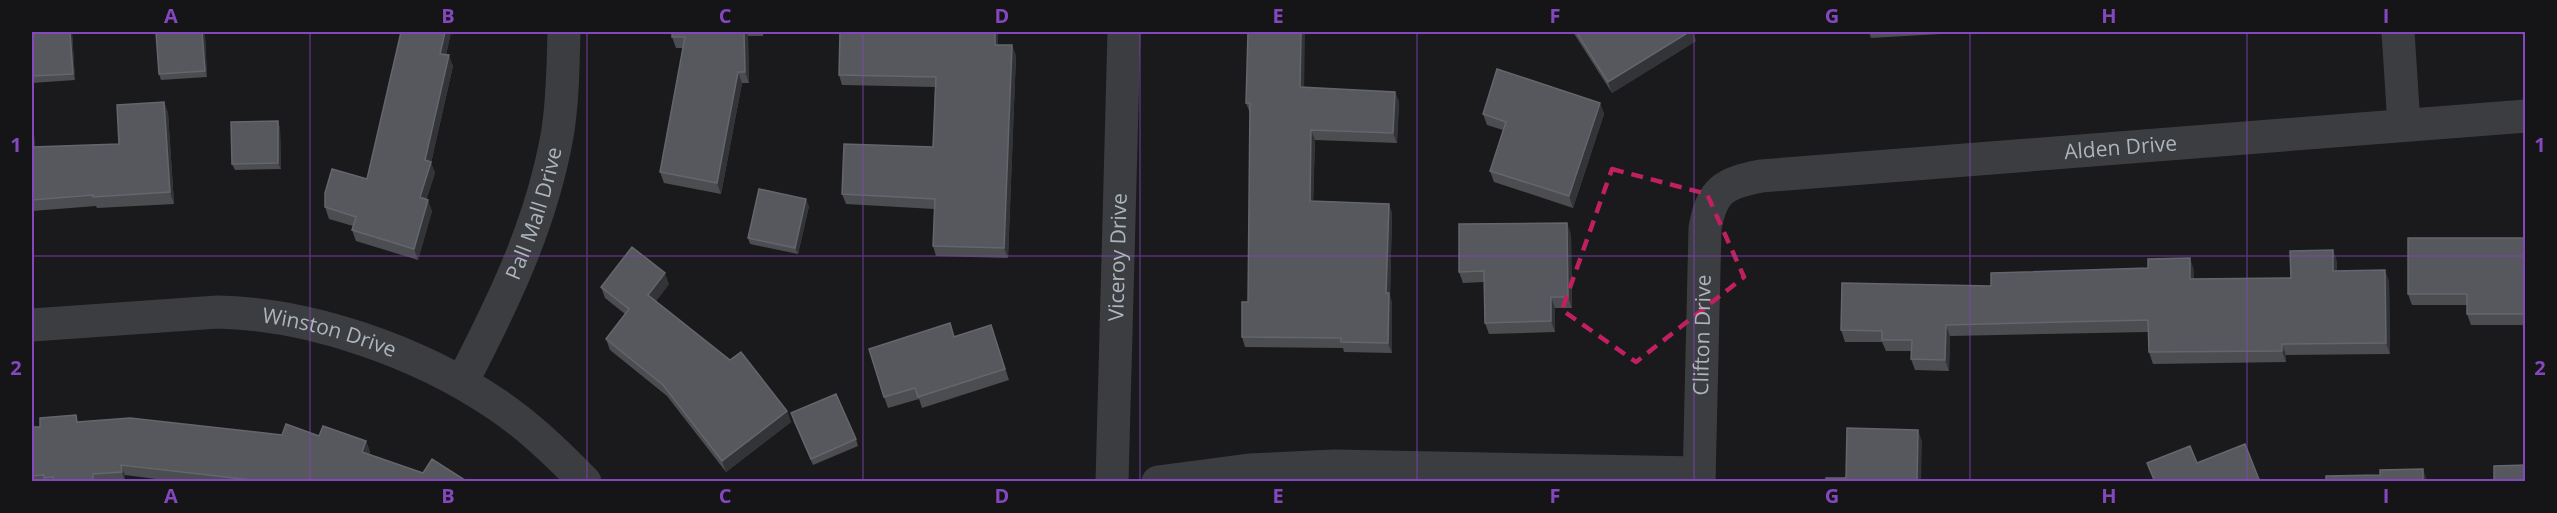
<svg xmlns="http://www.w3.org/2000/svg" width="2557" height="513" font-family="'Open Sans',sans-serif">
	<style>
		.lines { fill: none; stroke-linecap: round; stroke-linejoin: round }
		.minor { stroke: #3b3d41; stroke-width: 33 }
		.wall { fill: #4b4d51 }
		.shaded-wall { fill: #333437 }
		.building { fill: #56585d; stroke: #63666c; stroke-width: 1.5 }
		.marked { fill: none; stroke: #c12060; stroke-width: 4.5; stroke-dasharray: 12 8; stroke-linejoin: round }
		.grid { fill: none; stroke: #8547be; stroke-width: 1.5; stroke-opacity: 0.55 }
		.labels { text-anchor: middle; stroke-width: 5; stroke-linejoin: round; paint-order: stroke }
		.street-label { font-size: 21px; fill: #acb4bc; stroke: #151517 }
		.neatline { fill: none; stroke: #8547be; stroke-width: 2 }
		.grid-label { font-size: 20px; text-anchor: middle; font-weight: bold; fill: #8547be }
	</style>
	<rect width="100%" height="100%" fill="#1a1a1c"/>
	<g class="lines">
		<g class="minor">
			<path d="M2398,32L2404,125"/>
			<path id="s1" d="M32,325L218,312C311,314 419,352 496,404C528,425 558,454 585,482"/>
			<path id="s2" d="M462,382C503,303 541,225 557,136C563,102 563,66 564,32"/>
			<path id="s3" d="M1112,482L1124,32"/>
			<path d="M1158,482L1249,470L1334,466L1699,473"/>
			<path id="s4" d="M1699,482L1705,228C1712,190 1724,183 1761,176L2526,116"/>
		</g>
	</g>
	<path class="wall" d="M32,32H72L75,80L32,83Z
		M165,32H203L205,36L207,77L161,80L159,74Z
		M451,32L446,55L453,66L431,163L435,173L426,199L432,211L418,260L356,241L352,230L353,226L329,219L325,207L367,179Z
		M672,32H763V36H748L749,83H742L721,194L664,183L660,172L683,48H676L672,37Z
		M1573,32H1692L1696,41L1612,93Z
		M1869,32H1974L1871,38Z
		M998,45L1016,55L1008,258L936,256L933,246L934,209L846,204L842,194L933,147L935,87L842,85L839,75Z
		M1304,87L1395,92L1399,102L1397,143L1315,140L1313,201L1389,204L1392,214L1390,296L1392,303V353L1344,352L1343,348L1245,347L1242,337L1248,302L1250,113L1246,103Z
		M164,102L168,113L174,204L97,208L96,206L32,211V118L33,123L35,147L119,144Z
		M1600,103L1604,114L1573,208L1494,182L1490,171L1503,130L1487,125L1483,114Z
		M280,127L281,169L235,170L232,164Z
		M809,206L798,254L750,244L748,238Z
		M1571,234L1572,308H1555V332L1489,334L1485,323L1484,282L1463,283L1459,272Z
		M2526,238V325H2471L2467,314V305H2412L2408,294Z
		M2337,261V271L2389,281L2390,354L2286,355V362L2153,364L2149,352L2148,332L1950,336L1949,371L1915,370L1911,359V351H1886L1882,342H1845L1841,330L2194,270V279L2291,278Z
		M669,284L656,301L787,411L791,422L726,472L667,396L610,350L606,339L625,314L605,298L601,287Z
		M991,325L1009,380L922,408L919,399L888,408L884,397L954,336Z
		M793,420L856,439L858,446L813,465Z
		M79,422L282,435L319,436L366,441L370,452L369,454L423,473L468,482H179L125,475V482H32V427Z"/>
	<path class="shaded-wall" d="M70,32H72L75,80L73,74Z
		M202,32L205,36L207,77L205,71Z
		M445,32H451L444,65L440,54Z
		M744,32H747L748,36L749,83L745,72Z
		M995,32H998V55L995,45Z
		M1301,32H1305L1304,97L1300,87Z
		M1689,32H1692L1696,41L1612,93L1608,82Z
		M1012,45L1016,55L1008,258L1004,248Z
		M449,55L453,66L431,163L435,173L424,208L420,197L425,160Z
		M738,72L742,83L721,194L717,183Z
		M1395,92L1399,102L1397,143L1393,133Z
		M164,102L168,113L174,204L170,192Z
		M1600,103L1604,114L1573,208L1569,196Z
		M32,118L33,123L36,159L32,147Z
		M278,121L280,127L281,169L278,163Z
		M1311,130L1315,140L1313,211L1310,201Z
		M806,199L809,206L798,254L795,248Z
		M428,200L432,211L418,260L414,249Z
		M1389,204L1392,214L1390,296L1392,303V353L1388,343L1386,293Z
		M1567,223L1571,234L1572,308L1568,297Z
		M2333,250L2337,261V282L2333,271Z
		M2190,258L2194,270V290L2190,279Z
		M2385,270L2389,281L2390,354L2386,343Z
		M665,273L669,284L652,306L648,295Z
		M1551,297L1555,308V332L1551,321Z
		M1946,325L1950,336L1949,371L1945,360Z
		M2282,344L2286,355V362L2282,351Z
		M787,411L791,422L726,472L722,461Z
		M1918,430L1922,441L1921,482H1917Z
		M366,441L370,452L366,462L362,452Z
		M121,465L125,475V482L122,472Z
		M2423,469L2427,480V482H2423Z"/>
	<path class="building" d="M32,32H70L73,74L32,76Z
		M156,32H202L205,71L159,74Z
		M401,32H445L440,54L449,55L425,160L431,162L420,197L428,200L414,249L352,230L356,217L325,207V193L332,169L367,179Z
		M672,32H744L745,72H738L717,183L660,172L685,37H672Z
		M840,32H995V45H1012L1004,248L933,246L935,199L842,194L844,144L933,147L936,77L839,75Z
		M1248,32H1301L1300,87L1395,92L1393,133L1311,130L1310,201L1389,204L1386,293H1389L1388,343L1341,342V338L1242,337V302H1248L1250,103H1246Z
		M1576,32H1689L1608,82Z
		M1497,69L1600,103L1569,196L1490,171L1506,122L1483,114Z
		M164,102L170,192L93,197V195L32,200V138V147L119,144L117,105Z
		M278,121V163L232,164L231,122Z
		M759,189L806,199L795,248L748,238Z
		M1567,223L1568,297H1551V321L1485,323L1484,271L1459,272V224Z
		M2408,238H2526V314H2467V294H2408Z
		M632,247L665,273L648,295L730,360L741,352L787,411L722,461L663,385L606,339L629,309L601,287Z
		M2333,250V271L2385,270L2386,343L2282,344V351L2149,352L2148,320L1946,325L1945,360L1911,359L1912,340H1882V331L1841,330L1842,283L1991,286V273L2148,268V259L2190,258V279L2291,278L2290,251Z
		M950,323L954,337L991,325L1005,369L918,397L915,388L884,397L869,349Z
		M836,394L856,439L811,459L791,413Z
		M76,415L77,422L130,418L282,435L286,424L319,436L323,426L366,441L362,452L423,473L432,459L468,482H269L121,465L122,472L93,474V482H54L53,477L44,478V475L32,476V427H40V418Z
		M1847,428L1918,430L1917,482H1826V478H1846Z
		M2245,444L2260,482H2155L2147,463L2190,446L2197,463Z
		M2526,465V482H2494V466Z
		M2423,469V482H2326V476L2380,475V470Z"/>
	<path class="marked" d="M1612,169L1707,194L1744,277L1636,362L1562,310Z"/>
	<path class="grid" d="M310,32V482M587,32V482M863,32V482M1140,32V482M1417,32V482M1694,32V482M1970,32V482M2247,32V482M32,256H2526"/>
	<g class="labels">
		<g class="street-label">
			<text dy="7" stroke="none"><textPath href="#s4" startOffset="699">Alden Drive</textPath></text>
			<text dy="7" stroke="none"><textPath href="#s2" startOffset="184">Pall Mall Drive</textPath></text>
			<text dy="7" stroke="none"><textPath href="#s3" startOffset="225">Viceroy Drive</textPath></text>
			<text dy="7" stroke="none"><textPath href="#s1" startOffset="300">Winston Drive</textPath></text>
			<text dy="7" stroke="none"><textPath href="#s4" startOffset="147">Clifton Drive</textPath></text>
		</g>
	</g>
	<rect width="2557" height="513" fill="none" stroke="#151517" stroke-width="66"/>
	<rect x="33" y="33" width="2491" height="447" class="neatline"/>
	<g class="grid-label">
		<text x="171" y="23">A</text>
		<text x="448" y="23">B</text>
		<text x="725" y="23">C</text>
		<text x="1002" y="23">D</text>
		<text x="1278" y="23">E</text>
		<text x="1555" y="23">F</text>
		<text x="1832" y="23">G</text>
		<text x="2109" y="23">H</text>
		<text x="2386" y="23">I</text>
		<text x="16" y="152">1</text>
		<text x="2540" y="152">1</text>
		<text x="16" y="375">2</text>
		<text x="2540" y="375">2</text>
		<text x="171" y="503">A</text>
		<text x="448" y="503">B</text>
		<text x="725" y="503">C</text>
		<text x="1002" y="503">D</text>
		<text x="1278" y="503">E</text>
		<text x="1555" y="503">F</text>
		<text x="1832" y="503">G</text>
		<text x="2109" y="503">H</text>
		<text x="2386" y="503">I</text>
	</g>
</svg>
